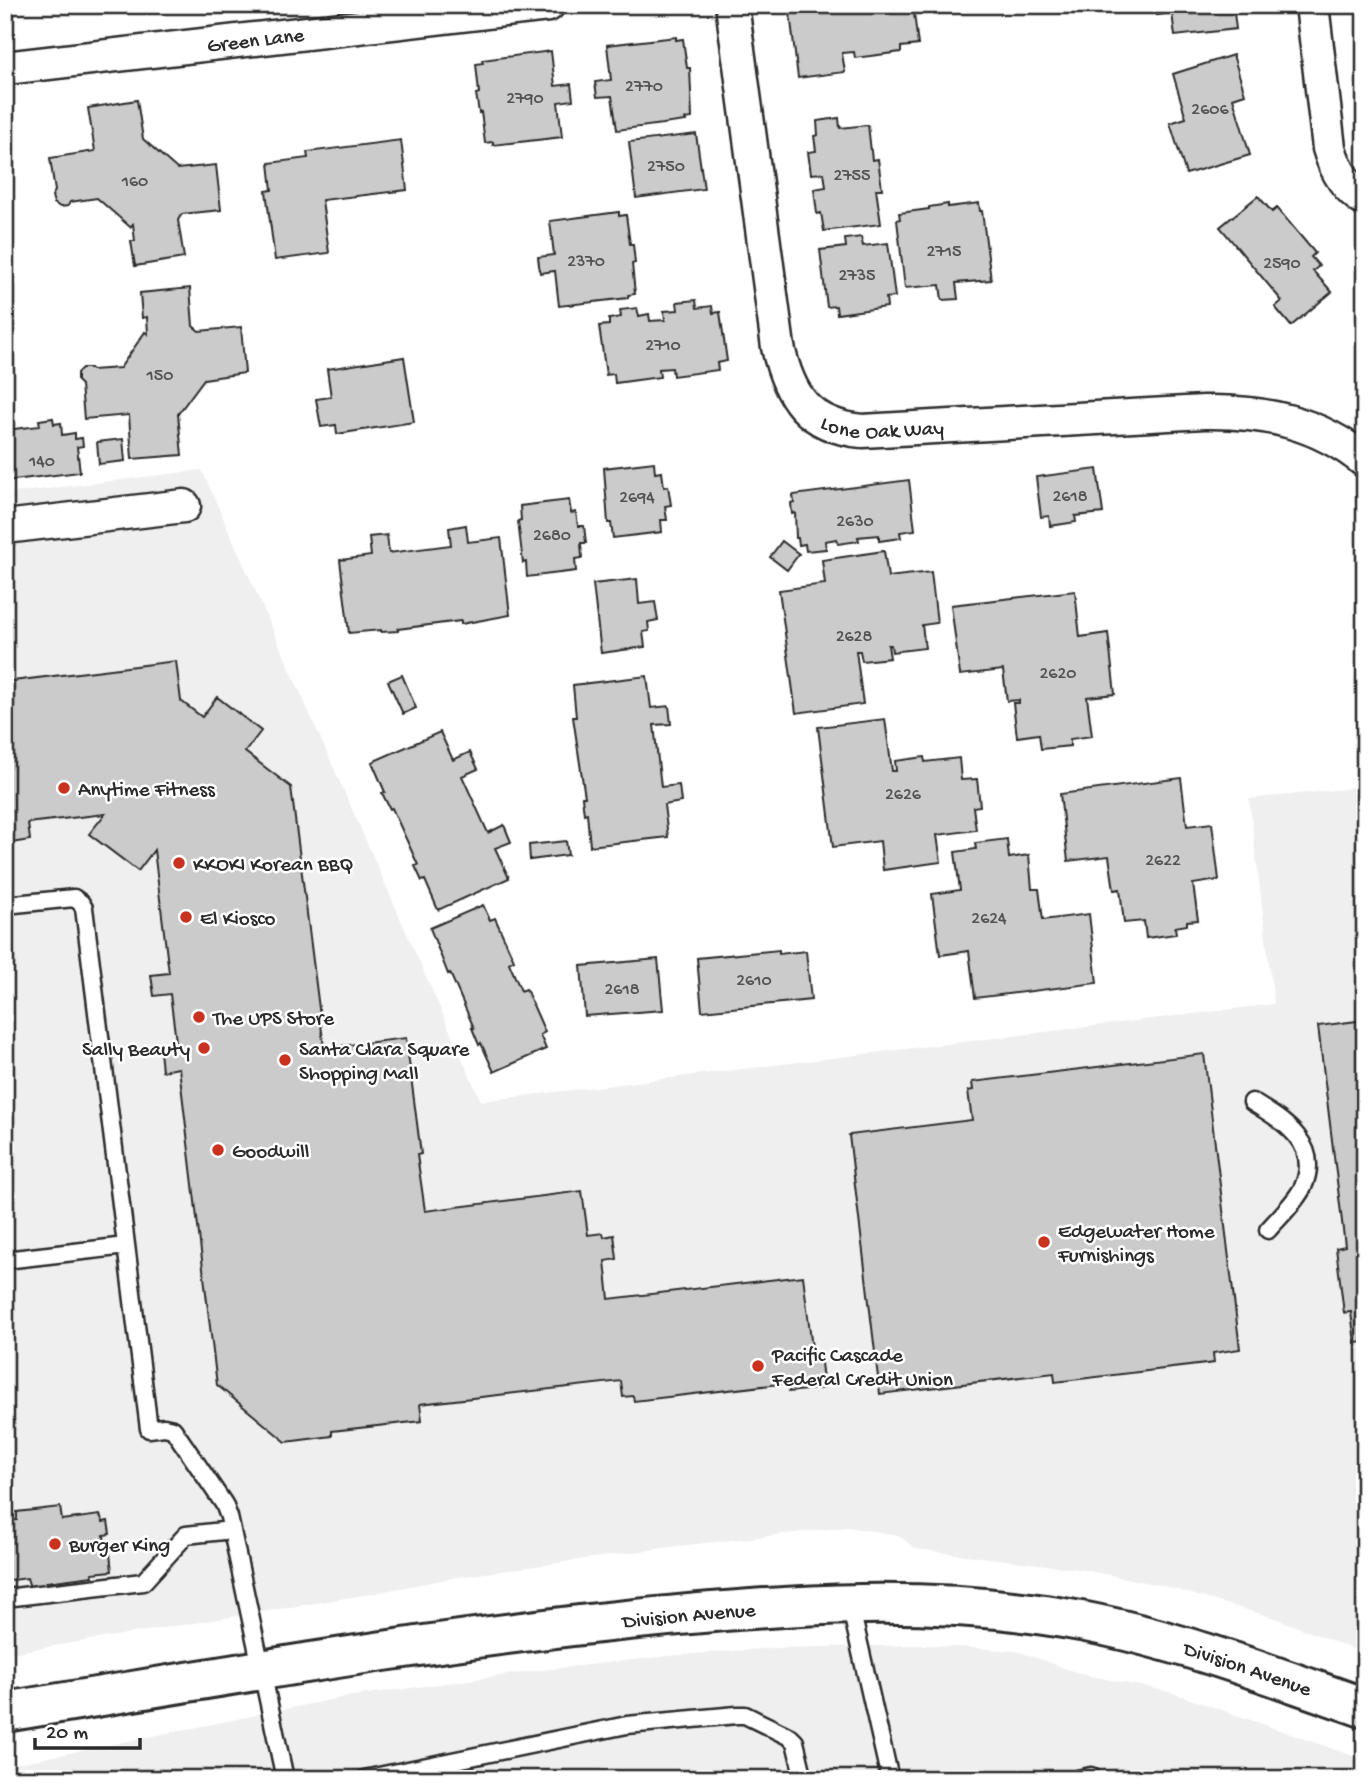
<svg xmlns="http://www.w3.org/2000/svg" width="1370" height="1784" font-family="'Gochi Hand',sans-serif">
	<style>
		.built { fill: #efefef }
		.building { fill: #cbcbcb; stroke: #2b2b2b; stroke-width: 2 }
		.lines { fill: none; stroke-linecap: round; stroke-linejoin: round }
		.lane-casing { stroke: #2b2b2b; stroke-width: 21 }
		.street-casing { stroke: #2b2b2b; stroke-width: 37 }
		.secondary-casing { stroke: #2b2b2b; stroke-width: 44 }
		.lane { stroke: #fff; stroke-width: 16 }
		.street { stroke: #fff; stroke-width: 32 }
		.secondary { stroke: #fff; stroke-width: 38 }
		.poi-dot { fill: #c8321e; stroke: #fff; stroke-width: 2.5 }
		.labels { text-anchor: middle; stroke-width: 5; stroke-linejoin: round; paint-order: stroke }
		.number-label { font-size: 18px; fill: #535353 }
		.street-label { font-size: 21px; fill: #2b2b2b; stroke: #fff }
		.poi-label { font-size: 21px; fill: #2b2b2b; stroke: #fff; text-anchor: start }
	</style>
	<rect width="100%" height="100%" fill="#fff"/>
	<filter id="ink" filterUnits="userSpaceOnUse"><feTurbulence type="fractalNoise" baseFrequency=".0143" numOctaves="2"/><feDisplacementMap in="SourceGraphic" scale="14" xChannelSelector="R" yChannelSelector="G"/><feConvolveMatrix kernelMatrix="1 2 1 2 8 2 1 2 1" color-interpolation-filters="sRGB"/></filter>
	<g filter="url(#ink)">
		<path class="built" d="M202,470L481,1101L1274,1004L1249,799L1346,789L1365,782V1654L1275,1618L1160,1585L1079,1569L916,1549L898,1535L847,1527L678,1546L457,1577L364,1595L5,1654V494Z
			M926,1645L1017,1651L1081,1674L1170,1692L1365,1760V1779H5V1766L345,1697L542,1670L668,1656L772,1648Z"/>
		<path class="building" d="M789,5H913L918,45L901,47V52L855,58L854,52L842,53L845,72L798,78Z
			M1156,5H1233L1236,29L1175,36L1172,13L1157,15Z
			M676,37V40L683,39L687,68H690L692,118L685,119L686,121L617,130L612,96L597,97L595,82L611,80L607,45Z
			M551,51L555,86L571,84L573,100L558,102L562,137L493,145V142L485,143L481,112L479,113L476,94L479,93L476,64L483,63L482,60Z
			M1233,55L1245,94L1233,98L1250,155L1186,174L1170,123L1186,118L1173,74Z
			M137,100L143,139L177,169L216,165L221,210L182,214L178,220L184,258L135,266L131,241H135L133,224L130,227L97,198L70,202L68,206L60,207L54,203L52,196L55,191L50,158L95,151L88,108Z
			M839,118L840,128L868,125L872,160L878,159L882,189H876L881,224L824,231L821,213L817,214L814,189L826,187L824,173L811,174L808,152L816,151L814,136L818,135L817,121Z
			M696,134L704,189L636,198L629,142Z
			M401,140L407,190L322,200L329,253L275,260L266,191L272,190L269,163L308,158L307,152Z
			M1258,196L1272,212L1277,208L1315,253L1311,257L1319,266L1313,271L1332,292L1291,326L1275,307L1282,301L1220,227Z
			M979,203L980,211H982L991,280L956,283L958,299L942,300L940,285L905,288L897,220L900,219L899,213L929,209V207L948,204V207Z
			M619,212V216L626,215L630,244H633L635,263L632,264L635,294L628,295V298L559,306L555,271L540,273L538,257L554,255L550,221Z
			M861,237L863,246L888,243L895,297L886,298L887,307L837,314L836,306L827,307L820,250L846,247L845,239Z
			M190,288L193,326L199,331L241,327L245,373L204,379L178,414L182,455L132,459L129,415L84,419L81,385L77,381V373L82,368H90L92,370L120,368L145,332L148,334L147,317L142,318L140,293Z
			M696,300L697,308L712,306L713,313L720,312L727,361L717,363L718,370L673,376L672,368L659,369L660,377L615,383L614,374L606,375L599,326L609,325V319L621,317L620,310L637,308L639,316L649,314L650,321L665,320L664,311L678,310L677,302Z
			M404,357L414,422L337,434L336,425L321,427L316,399L331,397L327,369Z
			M53,418L54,424L61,423L62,435L75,433V439L82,438L83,446L77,447L80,472L5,481V430L40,426L39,420Z
			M123,439L125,461L99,464L97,442Z
			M654,462L655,473L662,472L664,487L668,486L671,505L665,506L667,520H661L662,532L613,538L611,523H608L604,468Z
			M1097,469L1103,513L1075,516L1076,522L1050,526L1049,516L1041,517L1036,477Z
			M909,480L915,530L900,532L901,538L879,541V535L858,537L859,541L838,544L837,539L825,541L826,549L806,551L805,544L799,545L798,538H796L795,513L792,514L791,503L794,502L793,495Z
			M569,500L571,513L576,512L578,526H584L586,543H581L582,558L575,559L576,571L527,577L526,562L523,563L518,521L521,520L520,506Z
			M466,525L468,542L501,538L510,615L461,624V621L398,629V631L381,632V630L349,633L340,560L371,556L369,537L387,535L389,553L451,545L449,528Z
			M782,541L799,554L787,570L770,557Z
			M884,551L888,577L931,572L937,623L922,625L925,648L892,652L891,645H888L890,658L862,661L860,651H856L863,704L796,713L779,590L825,584L822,560Z
			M637,579L639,604L655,602L658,620L648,622L649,631L643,632L645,647L601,653L593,584Z
			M1075,591L1080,637L1108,633L1115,694L1087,697L1092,736L1070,739V746L1041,749L1039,734L1017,737L1013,703H1019V700L1007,701L1003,670L960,675L951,605Z
			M176,661L181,701L202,717L217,697L261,731L245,752L291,787L324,1048L406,1038L421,1154L417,1155L425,1211L582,1191L588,1235L603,1233L604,1237L614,1235L617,1259L605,1261L609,1299L803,1276L813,1356L820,1355L824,1388L789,1392L788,1383L634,1401L633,1396L623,1397L621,1381L420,1404L422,1421L332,1431V1436L286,1442L217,1385L179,1068L162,1071L160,1051L177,1049L170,994L154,996L151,975L169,973L154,850L138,871L89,834L105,814L28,823L30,840L11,843L9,825H5V682Z
			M402,675L416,708L403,714L388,681Z
			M647,676L651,708L669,706L671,724L654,725L661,787L679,785L681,802L664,805L668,837L590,846L587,813L584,814L582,797H585L573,717H576L573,685Z
			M885,719L892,771H896L895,761L924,757L925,762L959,758L961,780L977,779L980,806L973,807L976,830L937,835L941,862L883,870L880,841L833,847L818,727Z
			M440,732L453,760L470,752L478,769L462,776L488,833L504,825L511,842L495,848L509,878L438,910L425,880L422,881L415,866L418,865L392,808L390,809L382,793L385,792L372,762Z
			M1181,778L1187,826L1212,823L1219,880L1193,884L1198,920L1187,921V925L1175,927L1176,934L1146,938L1144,921L1124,923L1120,889L1114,890L1109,856L1068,861L1060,794Z
			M1007,839L1009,858L1029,855L1032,889H1039L1043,920L1089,914L1097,983L975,998L969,951L940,955L932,894L960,890L955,852L976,849L975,843Z
			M566,841L568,855L530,860L529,845Z
			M483,905L490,920L495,918L514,960L509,963L521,991L526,989L545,1032L540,1035L546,1049L494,1072L481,1043L479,1045L472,1028H474L450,973L448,974L430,928Z
			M779,950V954L806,951L811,1000L702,1011L697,958Z
			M658,959L663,1010L585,1016L581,966Z
			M1365,1020V1342L1355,1343L1351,1312L1344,1313L1336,1248L1345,1246L1318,1026Z
			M1204,1054L1240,1349L1213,1353L1214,1363L1055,1382L1054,1373L880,1394L849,1135L972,1120L968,1091L973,1090L972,1082Z
			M60,1507L62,1520L100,1515L103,1522L108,1521L110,1534L104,1535L106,1554H110L112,1571L92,1573L93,1576L46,1582L47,1589L31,1591L27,1578L5,1581V1521L17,1520V1512Z"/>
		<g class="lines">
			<defs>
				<path id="lane" d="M5,905L74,898L81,903L84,908L149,1429L164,1427L173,1429L224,1504L229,1517L285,1779
					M1252,1102C1283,1121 1322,1144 1303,1187C1295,1203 1279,1217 1268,1230
					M5,1260L126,1246
					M5,1598L143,1582L186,1535L232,1530
					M850,1604L890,1779
					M364,1779L627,1725L737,1715H745L790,1737L795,1742L804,1779
					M1078,1779L1091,1776V1779"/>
				<g id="street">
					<path id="s1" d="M732,5L778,347C789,396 808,426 862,431L1204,412C1264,411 1318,422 1365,461"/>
					<path d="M1312,5L1329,148C1335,169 1346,188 1365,200"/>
					<path id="s2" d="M5,68L548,5"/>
					<path d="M5,527L184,506"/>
				</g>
				<g id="secondary">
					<path id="s3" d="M5,1712C215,1678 425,1640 637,1619C785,1604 939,1593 1086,1622C1182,1641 1273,1676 1365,1708"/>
				</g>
			</defs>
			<use href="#lane" class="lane-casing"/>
			<use href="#street" class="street-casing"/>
			<use href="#secondary" class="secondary-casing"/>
			<use href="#lane" class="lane"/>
			<use href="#street" class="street"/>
			<use href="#secondary" class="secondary"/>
		</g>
	</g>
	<g class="poi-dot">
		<circle cx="64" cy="788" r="7"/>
		<circle cx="179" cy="863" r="7"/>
		<circle cx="186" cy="917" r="7"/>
		<circle cx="199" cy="1017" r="7"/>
		<circle cx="204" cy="1048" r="7"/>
		<circle cx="285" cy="1060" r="7"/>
		<circle cx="218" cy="1150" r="7"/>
		<circle cx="1044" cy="1242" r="7"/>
		<circle cx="758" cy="1366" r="7"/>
		<circle cx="55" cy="1544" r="7"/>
	</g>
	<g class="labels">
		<g class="number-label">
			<text x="644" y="91">2770</text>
			<text x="525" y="103">2790</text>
			<text x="1210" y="114">2606</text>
			<text x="666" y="171">2750</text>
			<text x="852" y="180">2755</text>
			<text x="135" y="186">160</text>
			<text x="944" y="256">2715</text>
			<text x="586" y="266">2370</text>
			<text x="1282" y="268">2590</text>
			<text x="857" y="280">2735</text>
			<text x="663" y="350">2710</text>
			<text x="160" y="380">150</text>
			<text x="42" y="466">140</text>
			<text x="1070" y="501">2618</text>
			<text x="637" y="502">2694</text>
			<text x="855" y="526">2630</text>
			<text x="552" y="540">2680</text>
			<text x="854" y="641">2628</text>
			<text x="1058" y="678">2620</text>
			<text x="903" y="799">2626</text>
			<text x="1163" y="865">2622</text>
			<text x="989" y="923">2624</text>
			<text x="754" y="985">2610</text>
			<text x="622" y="994">2618</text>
		</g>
		<g class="street-label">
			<text dy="7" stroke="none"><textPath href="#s2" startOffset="252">Green Lane</textPath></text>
			<text dy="7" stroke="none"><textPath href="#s1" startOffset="495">Lone Oak Way</textPath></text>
			<text dy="7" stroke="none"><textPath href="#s3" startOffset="691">Division Avenue</textPath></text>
			<text dy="7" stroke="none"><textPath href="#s3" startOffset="1258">Division Avenue</textPath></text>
		</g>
		<g class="poi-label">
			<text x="78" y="795">Anytime Fitness</text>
			<text x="193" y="870">KKOKI Korean BBQ</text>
			<text x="200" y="924">El Kiosco</text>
			<text x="213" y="1024">The UPS Store</text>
			<text x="190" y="1055" text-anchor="end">Sally Beauty</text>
			<text x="299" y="1055">Santa Clara Square<tspan x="299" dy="24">Shopping Mall</tspan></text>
			<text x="232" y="1157">Goodwill</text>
			<text x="1058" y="1237">Edgewater Home<tspan x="1058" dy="24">Furnishings</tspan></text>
			<text x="772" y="1361">Pacific Cascade<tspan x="772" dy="24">Federal Credit Union</tspan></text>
			<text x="69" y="1551">Burger King</text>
		</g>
	</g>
	<rect width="1370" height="1784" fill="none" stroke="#fff" stroke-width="28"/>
	<rect x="14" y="14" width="1342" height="1756" fill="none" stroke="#2b2b2b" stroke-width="2.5" filter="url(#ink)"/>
	<path d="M35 1738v10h105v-10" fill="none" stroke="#2b2b2b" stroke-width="3.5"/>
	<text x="46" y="1738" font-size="21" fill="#2b2b2b" stroke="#ffffff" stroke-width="5" paint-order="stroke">20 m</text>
</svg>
